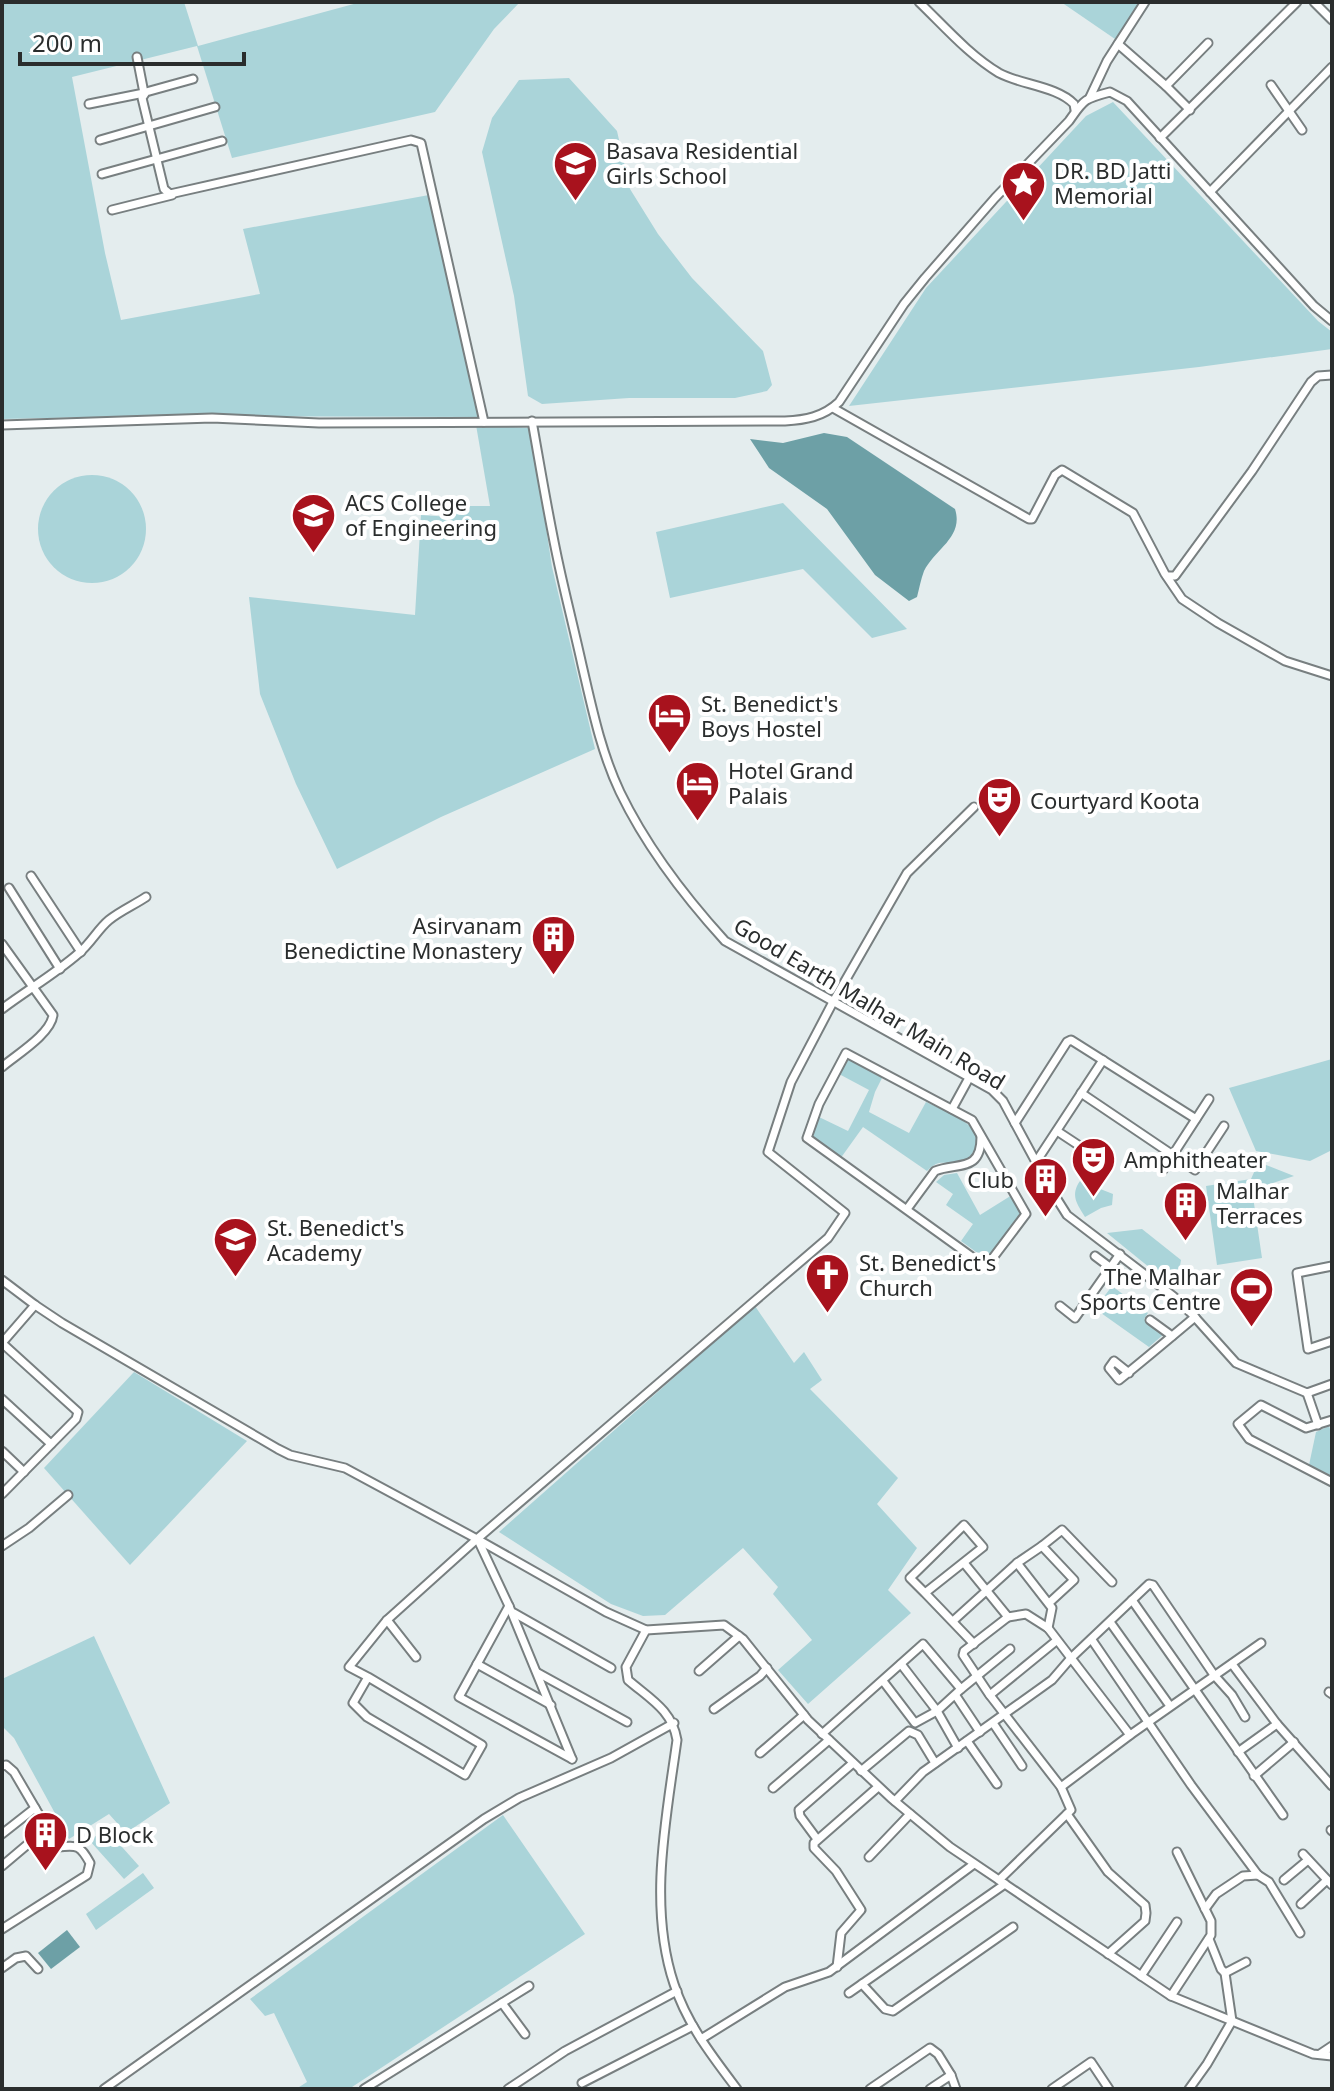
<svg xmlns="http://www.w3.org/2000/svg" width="1334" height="2091" font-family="'Noto Sans',sans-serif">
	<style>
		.green { fill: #aad4d9 }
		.water { fill: #6da0a6 }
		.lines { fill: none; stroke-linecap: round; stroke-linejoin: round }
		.minor-casing { stroke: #787f80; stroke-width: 11 }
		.minor { stroke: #fff; stroke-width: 7 }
		.labels { text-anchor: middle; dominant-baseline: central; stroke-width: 8; stroke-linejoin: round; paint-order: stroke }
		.poi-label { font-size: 22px; fill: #2a2d2d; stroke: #fff; text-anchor: start }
		.street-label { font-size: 22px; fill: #2a2d2d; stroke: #fff }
	</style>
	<rect width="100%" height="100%" fill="#e4edee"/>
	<g class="green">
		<polygon points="2,2 184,2 198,46 361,2 520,2 494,29 435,112 232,158 197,46 72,77 105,253 121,320 260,294 243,229 429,195 479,417 144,416 2,419"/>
		<polygon points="1061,2 1141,2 1115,39"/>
		<polygon points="569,78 617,131 630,189 658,234 692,278 763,351 772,385 767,391 735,398 629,398 542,404 528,396 514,296 482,152 492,118 519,80"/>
		<polygon points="1113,102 1318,321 1332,332 1332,349 1199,367 849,406 926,288 1086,116"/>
		<polygon points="476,425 531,428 552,567 595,749 441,817 337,869 296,784 260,694 249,597 415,615 421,515 451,517 450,506 490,506"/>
		<circle cx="92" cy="529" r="54"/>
		<polygon points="783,503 907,629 872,638 803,569 670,598 656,532"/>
		<path d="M 848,1056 L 884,1074 L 875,1092 L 869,1112 L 909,1133 L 926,1102 C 944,1111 985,1123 975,1149 C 972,1155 967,1160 961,1162 C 947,1167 941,1156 927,1171 L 863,1127 L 840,1159 L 810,1138 L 819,1117 L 848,1131 L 869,1090 L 839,1074 Z"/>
		<polygon points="1332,1059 1332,1150 1310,1161 1256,1151 1229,1088"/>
		<polygon points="1266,1165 1294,1176 1252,1190 1262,1258 1217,1265 1206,1186 1251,1179 1255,1170"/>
		<polygon points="957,1173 980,1215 1012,1195 1023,1213 987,1260 961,1241 973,1224 946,1205 953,1194 936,1182 944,1175"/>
		<path d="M 1080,1181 L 1113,1194 L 1112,1205 L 1101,1208 L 1085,1217 C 1077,1204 1070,1195 1080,1181 Z"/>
		<polygon points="1142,1229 1181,1260 1176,1289 1107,1233"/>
		<polygon points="1112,1286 1148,1313 1144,1319 1164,1334 1149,1347 1101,1313 1107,1302 1103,1298"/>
		<polygon points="755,1306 794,1363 804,1352 822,1380 810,1389 898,1478 877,1504 917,1548 888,1590 911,1613 808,1704 778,1670 812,1640 773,1594 778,1587 743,1548 665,1615 643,1616 611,1604 499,1532"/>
		<polygon points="134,1372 247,1441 130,1565 44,1468"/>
		<polygon points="1329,1426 1332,1435 1332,1476 1309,1465 1316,1432"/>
		<polygon points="94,1636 170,1803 126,1833 109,1814 69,1839 14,1738 2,1726 2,1679"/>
		<polygon points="503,1815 585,1934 349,2089 296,2089 307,2082 274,2013 265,2016 250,1999"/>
		<polygon points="105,1828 139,1866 124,1879 90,1841"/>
		<polygon points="143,1873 154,1888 96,1930 86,1914"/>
	</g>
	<g class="water">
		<path d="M 824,433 L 847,437 L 955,509 C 964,537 935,549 924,571 C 921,579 919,589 917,597 L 909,601 L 875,575 L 827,509 L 769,468 L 750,439 L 783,443 Z"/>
		<polygon points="67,1930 80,1947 51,1969 38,1953"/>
	</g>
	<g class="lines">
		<defs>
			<g id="minor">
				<path d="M 919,2 C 944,26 969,55 999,73 C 1021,85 1057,86 1074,104 L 1075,110"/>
				<polyline points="1314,2 1332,20"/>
				<polyline points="1118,44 1166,86 1190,110"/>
				<polyline points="193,79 146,92 142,98 164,189 170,194 411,140 421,143 484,422"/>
				<polyline points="1271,85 1302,130"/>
				<polyline points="1166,86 1208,43"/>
				<polyline points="1090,97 1107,61 1145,2"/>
				<polyline points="89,104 144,93 137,57"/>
				<polyline points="1160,138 1297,2"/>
				<polyline points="100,140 215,107"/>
				<polyline points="102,174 222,141"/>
				<polyline points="1210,192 1332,67"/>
				<polyline points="112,210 172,195"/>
				<polyline points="833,408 1029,519 1032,519 1055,475 1062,470 1133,513 1165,574 1182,599 1218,623 1285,661 1332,676"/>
				<path d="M 532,421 C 541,471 549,521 560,570 C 567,602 575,633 582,665 C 592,708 601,752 620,792 C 646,846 685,897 725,941 L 992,1090 L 1003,1101 L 1050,1188 L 1067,1215 L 1173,1296 L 1192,1314 L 1236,1363 L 1307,1393 L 1332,1384"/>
				<path d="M 2,425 L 212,418 L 319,423 L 785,421 C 805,420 823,417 839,402 L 904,304 L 925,278 L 995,198 L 1069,121 C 1084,100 1083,99 1110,92 L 1127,101 L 1314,306 L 1332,321"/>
				<polyline points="1167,576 1175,576 1252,471 1311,382 1318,376 1332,375"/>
				<polyline points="31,876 81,952"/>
				<polyline points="9,888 60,969"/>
				<path d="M 2,944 L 53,1015 C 51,1034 16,1055 2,1067"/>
				<path d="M 2,1009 C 27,990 55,974 79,953 C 91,943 98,929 109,920 C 120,911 134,905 146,897"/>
				<polygon points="846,1053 972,1120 1026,1214 986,1267 807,1138 819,1104"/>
				<polyline points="1081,1093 1195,1170 1224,1126"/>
				<polyline points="952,1109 969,1078"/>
				<polyline points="1015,1123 1067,1042 1071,1040 1196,1119"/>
				<polyline points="1057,1131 1104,1162"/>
				<polyline points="1036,1162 1103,1060"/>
				<polyline points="1163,1170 1209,1099"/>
				<path d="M 907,1209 L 935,1171 C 957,1162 981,1173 981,1137"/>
				<polyline points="1095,1256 1111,1268"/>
				<polyline points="1332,1266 1297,1273 1308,1349 1332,1341"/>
				<polyline points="2,1280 35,1305 62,1323 278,1449 290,1455 345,1468 477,1539 606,1612 646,1630 724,1625 743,1639 808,1720 891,1798 950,1847 1171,1996 1313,2054 1332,2056"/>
				<polyline points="1060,1306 1075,1318 1120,1254"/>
				<polyline points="1150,1320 1172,1336"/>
				<polyline points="2,1343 78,1412 76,1419 2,1494"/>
				<polyline points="2,1343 35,1305"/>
				<path d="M 1129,1373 L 1114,1361 L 1109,1368 L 1119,1380 C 1145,1359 1170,1338 1195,1317"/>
				<polyline points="1307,1393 1318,1425"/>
				<polyline points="2,1399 51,1444"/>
				<polyline points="1332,1420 1306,1428 1261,1405 1238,1424 1249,1439 1332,1482"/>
				<polyline points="2,1451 24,1472"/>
				<polyline points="478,1540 509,1606 572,1759"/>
				<polyline points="2,1546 29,1528 68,1495"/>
				<polyline points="1042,1546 1074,1580 1049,1603"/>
				<polyline points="964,1563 1008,1617 964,1651 963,1655 989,1694 1061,1787 1071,1810 999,1880"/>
				<polyline points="1017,1563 1052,1608 1048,1628"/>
				<polyline points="925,1593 910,1578 964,1525 983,1547 925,1593 974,1644"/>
				<polyline points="1132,1600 1283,1815"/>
				<polyline points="509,1606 459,1697 572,1759"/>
				<polyline points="514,1613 611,1668"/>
				<polyline points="1008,1617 1026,1614 1048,1628 1130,1735"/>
				<polyline points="387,1620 416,1657"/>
				<polyline points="953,1621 1017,1563 1042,1546 1062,1530 1112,1582"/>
				<polyline points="1110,1622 1170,1706"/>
				<path d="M 646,1630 L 626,1667 L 628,1680 C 650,1699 672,1710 677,1740 C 666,1819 648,1906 674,1984 C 687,2024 712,2056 737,2089"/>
				<polyline points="1092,1640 1191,1785 1258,1875 1269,1882 1300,1933"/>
				<polyline points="477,1664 551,1705"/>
				<polyline points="901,1664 937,1711 961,1689"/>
				<polyline points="1232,1664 1277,1724 1332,1786"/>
				<polyline points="699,1671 739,1636"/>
				<polyline points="538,1673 627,1722"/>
				<polyline points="368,1677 353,1703 367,1717 465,1775 482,1745 368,1677 349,1667 387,1620 477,1539 828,1238 845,1213 768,1152 791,1082 833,1002 907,873 974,807"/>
				<polyline points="883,1681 915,1723 937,1711 958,1748"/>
				<polyline points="1329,1692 1332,1694"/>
				<polyline points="990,1695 1056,1641"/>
				<polyline points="956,1696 980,1732"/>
				<polyline points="714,1709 760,1676 767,1668"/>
				<polyline points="993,1723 1022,1766"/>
				<polyline points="822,1734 923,1644 961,1689 1010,1649"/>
				<polyline points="967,1741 997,1784"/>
				<polyline points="1238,1752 1277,1724"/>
				<polyline points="760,1753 804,1715"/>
				<path d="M 2,1766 L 6,1765 L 14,1772 L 58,1847 C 78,1845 80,1845 90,1863 L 87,1875 L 2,1929"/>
				<polyline points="861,1771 909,1731 918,1735 935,1763"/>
				<polyline points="1254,1776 1294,1742"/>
				<polyline points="1061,1787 1130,1735 1261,1643"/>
				<polyline points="773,1788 829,1740"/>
				<polyline points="895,1801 923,1772 1052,1680 1071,1658 1149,1584 1153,1585 1214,1675 1232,1695 1245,1717"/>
				<polyline points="1067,1814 1108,1872 1145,1905 1146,1913 1145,1921 1108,1954"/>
				<polyline points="1331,1830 1332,1831"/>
				<polyline points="2,1834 35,1808"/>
				<polyline points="817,1839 800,1816 799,1810 853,1763"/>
				<polyline points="1303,1854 1332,1885"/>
				<polyline points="869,1857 910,1814"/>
				<polyline points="2,1866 47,1828"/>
				<polyline points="1284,1880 1308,1860"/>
				<polyline points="1301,1904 1327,1880"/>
				<polyline points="1205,1909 1216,1894 1243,1876 1258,1875"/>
				<polyline points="1209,1939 1221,1969 1225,1973 1246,1962"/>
				<polyline points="837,1967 841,1933 861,1910 836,1871 814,1848 814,1843 878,1787"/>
				<polyline points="2,1968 16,1958 26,1956 38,1969"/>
				<polyline points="1141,1976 1177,1922"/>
				<polyline points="862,1984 885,2009 893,2011 1013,1927"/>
				<polyline points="849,1993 1005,1884"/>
				<polyline points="1171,1996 1211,1935 1211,1921 1177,1852"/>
				<polyline points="502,2003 525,2034"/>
				<polyline points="701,2039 785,1987 829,1972 974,1864"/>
				<polyline points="1320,2054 1332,2046"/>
				<polyline points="582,2083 693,2026"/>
				<polyline points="104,2089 484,1819 519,1798 611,1758 674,1723"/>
				<polyline points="364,2089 529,1986"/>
				<polyline points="508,2089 565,2051 677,1991"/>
				<polyline points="870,2089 930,2048 938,2054 951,2075"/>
				<polyline points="930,2089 951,2075 956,2089"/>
				<polyline points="1052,2089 1091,2062 1109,2089"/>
				<polyline points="1189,2089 1207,2064 1232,2021 1225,1973"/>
			</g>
		</defs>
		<use href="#minor" class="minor-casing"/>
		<use href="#minor" class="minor"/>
	</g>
	<defs>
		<symbol id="school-pin" viewBox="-11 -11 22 30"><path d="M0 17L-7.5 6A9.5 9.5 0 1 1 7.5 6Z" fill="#a8121d" stroke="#fff"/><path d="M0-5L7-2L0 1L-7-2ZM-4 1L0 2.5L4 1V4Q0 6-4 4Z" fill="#fff"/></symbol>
		<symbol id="sight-pin" viewBox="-11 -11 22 30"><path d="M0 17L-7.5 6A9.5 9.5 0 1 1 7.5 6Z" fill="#a8121d" stroke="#fff"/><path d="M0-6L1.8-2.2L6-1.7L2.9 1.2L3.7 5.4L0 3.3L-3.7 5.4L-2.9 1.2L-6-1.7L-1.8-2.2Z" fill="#fff"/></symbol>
		<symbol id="university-pin" viewBox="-11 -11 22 30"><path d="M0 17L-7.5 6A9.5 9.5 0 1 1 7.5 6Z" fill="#a8121d" stroke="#fff"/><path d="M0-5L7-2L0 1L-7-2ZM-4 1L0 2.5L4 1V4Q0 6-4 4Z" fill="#fff"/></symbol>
		<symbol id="hotel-pin" viewBox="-11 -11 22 30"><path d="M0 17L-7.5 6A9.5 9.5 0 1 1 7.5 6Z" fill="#a8121d" stroke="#fff"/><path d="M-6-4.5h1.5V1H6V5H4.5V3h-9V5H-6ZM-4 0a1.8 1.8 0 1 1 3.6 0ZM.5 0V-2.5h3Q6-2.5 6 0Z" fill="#fff"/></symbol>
		<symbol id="theatre-pin" viewBox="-11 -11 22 30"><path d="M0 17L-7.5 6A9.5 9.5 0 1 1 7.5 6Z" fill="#a8121d" stroke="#fff"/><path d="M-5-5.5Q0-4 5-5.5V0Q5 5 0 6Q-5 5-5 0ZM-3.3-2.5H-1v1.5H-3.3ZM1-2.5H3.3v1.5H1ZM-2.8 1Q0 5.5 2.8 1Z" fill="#fff"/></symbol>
		<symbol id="building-pin" viewBox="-11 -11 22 30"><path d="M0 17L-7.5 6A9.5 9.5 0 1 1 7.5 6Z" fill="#a8121d" stroke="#fff"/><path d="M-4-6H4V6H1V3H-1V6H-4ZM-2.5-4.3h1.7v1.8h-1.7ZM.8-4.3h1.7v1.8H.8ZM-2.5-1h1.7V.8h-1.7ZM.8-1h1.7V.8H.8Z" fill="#fff"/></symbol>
		<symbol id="church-pin" viewBox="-11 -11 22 30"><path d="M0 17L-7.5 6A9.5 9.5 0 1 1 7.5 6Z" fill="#a8121d" stroke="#fff"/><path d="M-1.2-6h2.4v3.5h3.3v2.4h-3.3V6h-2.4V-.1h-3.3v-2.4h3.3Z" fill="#fff"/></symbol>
		<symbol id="stadium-pin" viewBox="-11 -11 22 30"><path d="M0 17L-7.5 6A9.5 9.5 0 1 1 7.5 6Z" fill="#a8121d" stroke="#fff"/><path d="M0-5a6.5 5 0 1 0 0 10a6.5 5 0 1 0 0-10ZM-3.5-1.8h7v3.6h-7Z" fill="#fff"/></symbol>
	</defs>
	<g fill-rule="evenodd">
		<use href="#school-pin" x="550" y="138" width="51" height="69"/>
		<use href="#sight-pin" x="998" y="158" width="51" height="69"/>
		<use href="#university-pin" x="288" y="490" width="51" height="69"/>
		<use href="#hotel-pin" x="644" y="690" width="51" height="69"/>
		<use href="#hotel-pin" x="672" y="758" width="51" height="69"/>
		<use href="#theatre-pin" x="974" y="774" width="51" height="69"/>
		<use href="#building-pin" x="528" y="912" width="51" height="69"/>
		<use href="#theatre-pin" x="1068" y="1134" width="51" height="69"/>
		<use href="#building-pin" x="1020" y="1154" width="51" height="69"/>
		<use href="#building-pin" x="1160" y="1178" width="51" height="69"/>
		<use href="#university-pin" x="210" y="1214" width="51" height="69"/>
		<use href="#church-pin" x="802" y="1250" width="51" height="69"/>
		<use href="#stadium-pin" x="1226" y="1264" width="51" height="69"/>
		<use href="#building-pin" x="20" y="1808" width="51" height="69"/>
	</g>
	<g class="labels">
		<g class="poi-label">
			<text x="606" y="150">Basava Residential<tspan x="606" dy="25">Girls School</tspan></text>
			<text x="1054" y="170">DR. BD Jatti<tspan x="1054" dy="25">Memorial</tspan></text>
			<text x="345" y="502">ACS College<tspan x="345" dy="25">of Engineering</tspan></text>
			<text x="701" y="703">St. Benedict's<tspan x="701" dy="25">Boys Hostel</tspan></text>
			<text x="728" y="770">Hotel Grand<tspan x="728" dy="25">Palais</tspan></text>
			<text x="1030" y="800">Courtyard Koota</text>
			<text x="522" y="925" text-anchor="end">Asirvanam<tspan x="522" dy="25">Benedictine Monastery</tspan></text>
			<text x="1124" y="1159">Amphitheater</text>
			<text x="1014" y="1179" text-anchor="end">Club</text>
			<text x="1216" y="1190">Malhar<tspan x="1216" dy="25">Terraces</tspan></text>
			<text x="267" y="1227">St. Benedict's<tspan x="267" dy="25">Academy</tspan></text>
			<text x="859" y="1262">St. Benedict's<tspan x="859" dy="25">Church</tspan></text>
			<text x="1221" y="1276" text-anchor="end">The Malhar<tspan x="1221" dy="25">Sports Centre</tspan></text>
			<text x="76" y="1834">D Block</text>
		</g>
		<g class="street-label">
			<text transform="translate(870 1003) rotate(31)">Good Earth Malhar Main Road</text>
		</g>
	</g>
	<rect width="1334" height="2091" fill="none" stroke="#2a2d2d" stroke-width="8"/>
	<path d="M20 52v12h224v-12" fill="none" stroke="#2a2d2d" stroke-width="4"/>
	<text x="32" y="52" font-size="24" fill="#2a2d2d" stroke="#ffffff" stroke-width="6" paint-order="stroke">200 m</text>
</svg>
